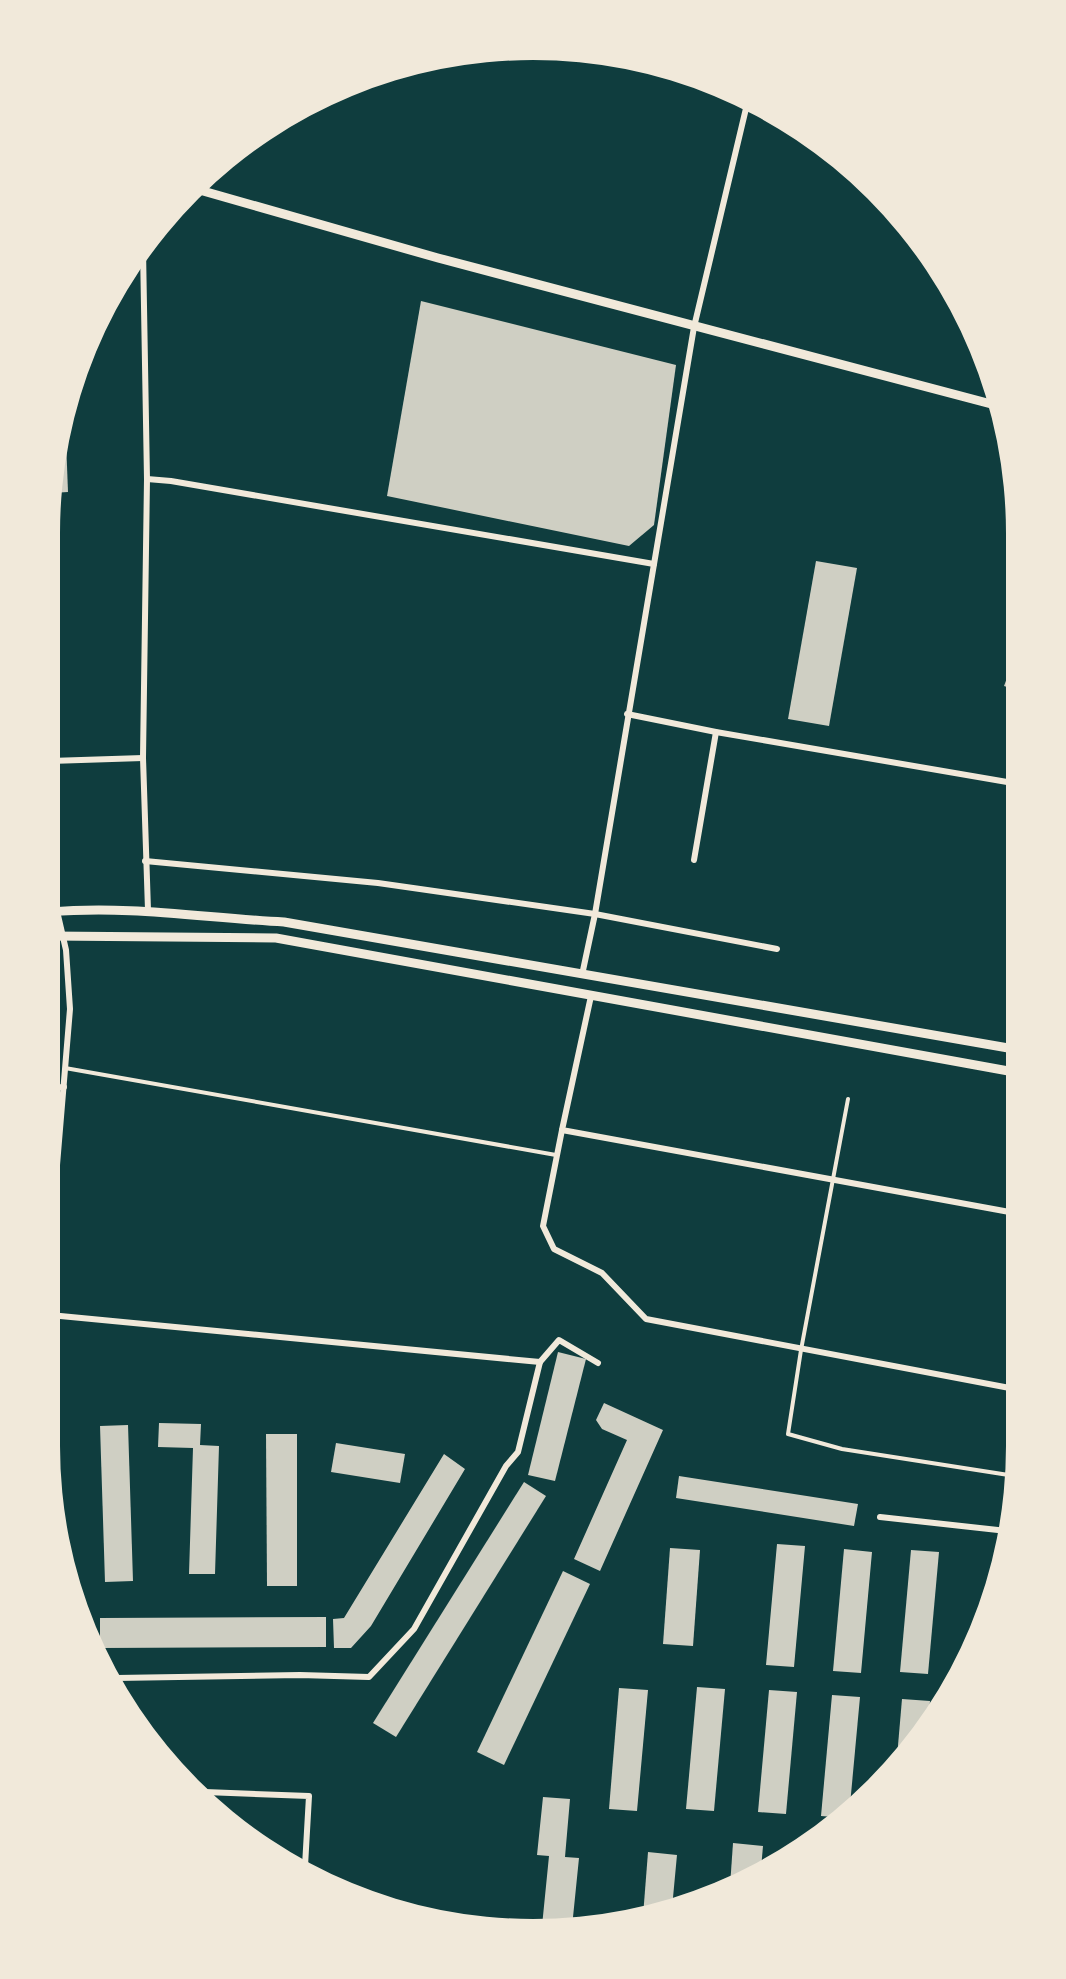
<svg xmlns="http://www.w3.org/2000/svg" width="1066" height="1979" font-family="Quicksand,sans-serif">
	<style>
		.building { fill: #cfcfc3 }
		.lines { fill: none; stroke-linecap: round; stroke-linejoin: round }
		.service { stroke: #f1e9da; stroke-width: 4 }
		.minor { stroke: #f1e9da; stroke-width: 6 }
		.tertiary { stroke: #f1e9da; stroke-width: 9 }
	</style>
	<rect width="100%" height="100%" fill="#0f3d3e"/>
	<g class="building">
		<polygon points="421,301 676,365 654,525 629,546 387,496"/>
		<polygon points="65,414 68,492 52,493"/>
		<polygon points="816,561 857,568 829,726 788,719"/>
		<polygon points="1013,662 1013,689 1004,686"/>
		<polygon points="558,1352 586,1359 555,1481 528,1475"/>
		<polygon points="604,1403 663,1430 600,1571 574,1559 627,1440 602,1429 596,1420"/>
		<polygon points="159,1423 201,1424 200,1445 219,1446 215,1574 189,1574 193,1448 158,1447"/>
		<polygon points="128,1425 133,1581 105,1582 100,1426"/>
		<polygon points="266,1434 297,1434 297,1586 267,1586"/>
		<polygon points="50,1442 56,1442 56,1478 55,1478"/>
		<polygon points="336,1443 405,1454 400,1483 331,1472"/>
		<polygon points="444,1454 465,1469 371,1626 351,1648 334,1648 333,1619 344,1618"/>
		<polygon points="679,1476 858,1504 854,1526 676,1498"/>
		<polygon points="524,1482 546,1496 396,1737 373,1723"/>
		<polygon points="777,1544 805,1546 794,1667 766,1665"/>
		<polygon points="670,1548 700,1550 693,1646 663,1644"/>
		<polygon points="844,1549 872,1552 861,1673 833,1671"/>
		<polygon points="911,1550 939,1552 928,1674 900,1672"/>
		<polygon points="995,1559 1002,1559 993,1589"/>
		<polygon points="563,1571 590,1584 504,1765 477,1752"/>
		<polygon points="326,1617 326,1647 100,1648 100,1618"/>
		<polygon points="697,1687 725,1689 714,1811 686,1809"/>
		<polygon points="619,1688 648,1690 637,1811 609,1809"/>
		<polygon points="769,1690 797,1692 786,1814 758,1812"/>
		<polygon points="832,1695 860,1697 850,1805 834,1817 821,1816"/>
		<polygon points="902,1699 930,1701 929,1712 897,1757"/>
		<polygon points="543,1797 570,1799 565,1857 579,1858 572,1927 542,1926 549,1856 537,1855"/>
		<polygon points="733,1843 763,1846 761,1869 747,1880 730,1886"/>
		<polygon points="648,1852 677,1855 672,1908 643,1916"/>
	</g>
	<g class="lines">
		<g class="service">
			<polyline points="65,1068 556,1155"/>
			<polyline points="848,1099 801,1350 788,1434 842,1449 1015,1476"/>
		</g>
		<g class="minor">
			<polyline points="143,249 147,479 143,758 148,910"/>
			<polyline points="147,479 171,481 654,564"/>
			<polyline points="627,714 716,732 1013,783"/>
			<polyline points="50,761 143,758"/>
			<polyline points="694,860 716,732"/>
			<polyline points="145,861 378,883 595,914 777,949"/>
			<polyline points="582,975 595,914 694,327 748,100"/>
			<polyline points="591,996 562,1130 1015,1213"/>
			<polyline points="50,1088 64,1087"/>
			<polyline points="562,1130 543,1226 554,1249 602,1273 646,1319 1015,1389"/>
			<polyline points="50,1249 70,1009 66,950 57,911"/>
			<polyline points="50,1315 540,1362"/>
			<polyline points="880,1517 1007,1531"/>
			<polyline points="116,1678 300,1675 369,1677 414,1629 506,1466 518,1452 540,1362 559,1340 598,1363"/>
			<polyline points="205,1792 309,1796 305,1866"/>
		</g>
		<g class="tertiary">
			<polyline points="196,189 438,258 995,405"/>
			<path d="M 50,912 C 129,905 205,918 284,922 L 1014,1049"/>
			<polyline points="50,936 276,938 1014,1072"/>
		</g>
	</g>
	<path d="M0 0H1066V1979H0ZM533 60H533A473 473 0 0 1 1006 533V1446A473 473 0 0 1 533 1919H533A473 473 0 0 1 60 1446V533A473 473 0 0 1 533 60Z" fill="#f1e9da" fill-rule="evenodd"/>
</svg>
